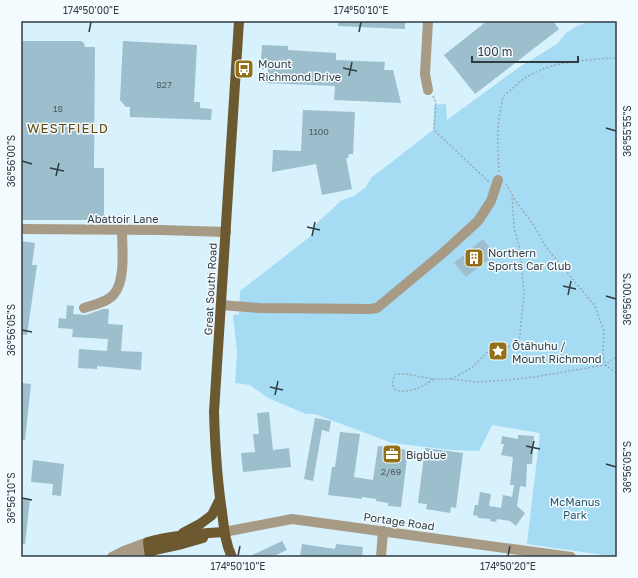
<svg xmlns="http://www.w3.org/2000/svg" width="638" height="578" font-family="'Golos Text',sans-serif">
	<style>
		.green { fill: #a5dcf4 }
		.building { fill: #9dbecc }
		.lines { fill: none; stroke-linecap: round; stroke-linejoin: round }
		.path { stroke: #97acb6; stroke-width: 1.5; stroke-dasharray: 2 2; stroke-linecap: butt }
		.minor { stroke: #a79b85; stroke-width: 10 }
		.major { stroke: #6c592f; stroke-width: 10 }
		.ticks { fill: none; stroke: #303d43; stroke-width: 1.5 }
		.labels { text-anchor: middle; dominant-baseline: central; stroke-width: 3; stroke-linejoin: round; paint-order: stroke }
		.number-label { font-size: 9px; fill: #4b5d65 }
		.poi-label { font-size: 11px; fill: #303d43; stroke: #f4fbfe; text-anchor: start }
		.street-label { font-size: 11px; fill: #303d43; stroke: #f4fbfe }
		.park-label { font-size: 11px; fill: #22566a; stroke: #f4fbfe }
		.quarter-label { font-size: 13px; letter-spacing: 1px; fill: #634a0e; stroke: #f4fbfe }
		.neatline { fill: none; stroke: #303d43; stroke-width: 1.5 }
		.ticks-label { font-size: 10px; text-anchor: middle; fill: #303d43 }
	</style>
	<rect width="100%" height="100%" fill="#d7f1fd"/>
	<polygon class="green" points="590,21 617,21 617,557 527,544 540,433 492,425 479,451 451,450 392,443 315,414 306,414 268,398 250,385 235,383 237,352 233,315 239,314 240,291 311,236 316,224 342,200 354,196 366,187 371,178 433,130 434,105 446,104 447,120 518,68 557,44 566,33 577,26"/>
	<g class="building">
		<polygon points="338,21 405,21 405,29 338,26"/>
		<polygon points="487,21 553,21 559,29 475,94 444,55"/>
		<polygon points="21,41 81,41 84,43 85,47 95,47 94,168 104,168 104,220 21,220"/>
		<polygon points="123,41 197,45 194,102 200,102 200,108 212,109 211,120 130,117 130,107 126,107 120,100"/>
		<polygon points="262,45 288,46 288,50 336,53 336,60 385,62 384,70 393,70 401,103 334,100 335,86 265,83 268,69 262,69 263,59 261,59"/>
		<polygon points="303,110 355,112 353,154 349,154 348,158 346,158 352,189 322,195 316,164 272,172 273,150 301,151"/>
		<polygon points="483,239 495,254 466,277 454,263"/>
		<polygon points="21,241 35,243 32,265 37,265 27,335 21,334"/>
		<polygon points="67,305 74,306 73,314 86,315 103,309 109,309 108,324 123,325 121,351 142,352 141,370 97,366 97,369 78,368 79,349 107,351 108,339 72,337 73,329 58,328 59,318 66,319"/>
		<polygon points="21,383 31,384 25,440 21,440"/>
		<polygon points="269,412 273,450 289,448 291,467 243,472 241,453 255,452 253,434 259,434 257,413"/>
		<polygon points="315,418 331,421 329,432 322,430 313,481 304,479"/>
		<polygon points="340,432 360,434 354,477 373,480 378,446 408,450 401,507 388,506 388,503 376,501 376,499 362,497 362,499 328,495 332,467 335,467"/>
		<polygon points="518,435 534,436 532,464 527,464 526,487 520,486 517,506 525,513 516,526 510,521 497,519 496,522 490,521 490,519 478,518 478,516 473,515 475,505 478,505 480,492 491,494 489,506 501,508 503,495 512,497 514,485 510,485 513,457 501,455 504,444 501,444 502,436 518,439"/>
		<polygon points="425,448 463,453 456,508 451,507 450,513 426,509 427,504 418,503"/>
		<polygon points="33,460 64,464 61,496 52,495 53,484 31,482"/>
		<polygon points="21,498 30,499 25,544 21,544"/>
		<polygon points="282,541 287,550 274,556 273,555 268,557 248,557"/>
		<polygon points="302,544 335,549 336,544 363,547 362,557 300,557"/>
	</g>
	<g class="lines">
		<g class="path">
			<polyline points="433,96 436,103 434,130 489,182"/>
			<path d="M 499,172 C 498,150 496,129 501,108 C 502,104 502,99 504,96 C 507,93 510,90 513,88 C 540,61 581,60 617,58"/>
			<polyline points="506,184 515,200 535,227 546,247 595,306 604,331 603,354 605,365 617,373"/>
			<path d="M 433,379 C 423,389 383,403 395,374 L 406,374 L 433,379 L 451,379 L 475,382 L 497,381 L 534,377 L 605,365 L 613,359 L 617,357"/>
			<polyline points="451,379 473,367 491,348 507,347 519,343 524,294 520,250 514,227 512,196"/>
		</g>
		<g class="minor">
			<polyline points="428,21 425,74 428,90"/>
			<polyline points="21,229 160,230 226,232"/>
			<polyline points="221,305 259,308 370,309 377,308 443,253 478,221 491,201 498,180"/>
			<path d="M 84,308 C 93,305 108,302 114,294 C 126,280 122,247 122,230"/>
			<polyline points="224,532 292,519 571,557"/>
			<polyline points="112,557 124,551 148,542"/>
			<polyline points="125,557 150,551"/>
			<polyline points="381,557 383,531"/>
		</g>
		<g class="major">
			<polyline points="183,533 200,524 212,515 220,499"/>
			<polyline points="150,551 182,544 203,538"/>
			<path d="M 150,557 L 148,542 C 173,535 199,534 224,532"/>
			<path d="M 232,557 C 225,543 224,527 222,512 C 217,479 215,446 214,412 L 239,21"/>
		</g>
	</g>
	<path class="ticks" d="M 89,32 L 91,22M 359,32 L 361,22M 343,68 L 357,71M 349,76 L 352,62M 606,128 L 616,131M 22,161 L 32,164M 50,168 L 64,171M 56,176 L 59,163M 307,227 L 320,230M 312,236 L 315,222M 563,286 L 576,289M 568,295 L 571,281M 606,296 L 616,299M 22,330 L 32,332M 270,387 L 283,390M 275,395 L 278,381M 526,446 L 540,449M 531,454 L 534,441M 606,464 L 616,467M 22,498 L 32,500M 238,556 L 240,546M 508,556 L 510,546"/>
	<defs>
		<symbol id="bus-square" viewBox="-11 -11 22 22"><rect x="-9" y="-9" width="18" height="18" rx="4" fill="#936f17" stroke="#f4fbfe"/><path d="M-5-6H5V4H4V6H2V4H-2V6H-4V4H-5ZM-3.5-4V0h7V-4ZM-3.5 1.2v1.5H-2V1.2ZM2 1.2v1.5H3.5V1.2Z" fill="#fff"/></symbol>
		<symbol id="building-square" viewBox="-11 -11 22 22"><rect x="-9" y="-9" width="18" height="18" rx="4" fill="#936f17" stroke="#f4fbfe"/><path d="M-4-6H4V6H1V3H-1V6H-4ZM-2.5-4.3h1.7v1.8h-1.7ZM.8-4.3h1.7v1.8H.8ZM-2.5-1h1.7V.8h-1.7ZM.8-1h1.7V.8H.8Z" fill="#fff"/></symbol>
		<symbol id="sight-square" viewBox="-11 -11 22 22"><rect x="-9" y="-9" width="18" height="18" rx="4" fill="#936f17" stroke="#f4fbfe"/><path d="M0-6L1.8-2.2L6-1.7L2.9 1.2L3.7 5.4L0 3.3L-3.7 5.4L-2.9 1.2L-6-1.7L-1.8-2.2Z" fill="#fff"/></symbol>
		<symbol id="office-square" viewBox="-11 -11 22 22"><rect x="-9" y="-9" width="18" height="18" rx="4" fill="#936f17" stroke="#f4fbfe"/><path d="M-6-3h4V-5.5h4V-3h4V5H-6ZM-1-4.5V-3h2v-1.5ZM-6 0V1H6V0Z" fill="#fff"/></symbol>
	</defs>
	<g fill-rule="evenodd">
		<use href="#bus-square" x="233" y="58" width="22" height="22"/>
		<use href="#building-square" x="463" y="247" width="22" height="22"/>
		<use href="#sight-square" x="487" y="340" width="22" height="22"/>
		<use href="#office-square" x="381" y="443" width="22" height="22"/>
	</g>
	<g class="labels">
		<g class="number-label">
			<text x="164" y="84">827</text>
			<text x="58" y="108">18</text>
			<text x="319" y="131">1100</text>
			<text x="391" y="471">2/69</text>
		</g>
		<g class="poi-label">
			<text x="258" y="63">Mount<tspan x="258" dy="13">Richmond Drive</tspan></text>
			<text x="488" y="252">Northern<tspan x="488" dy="13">Sports Car Club</tspan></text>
			<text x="512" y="345">Ōtāhuhu /<tspan x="512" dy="13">Mount Richmond</tspan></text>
			<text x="406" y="454">Bigblue</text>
		</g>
		<g class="street-label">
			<text x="123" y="218">Abattoir Lane</text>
			<text transform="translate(210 289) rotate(-87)">Great South Road</text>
			<text transform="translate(399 521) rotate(8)">Portage Road</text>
		</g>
		<g class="park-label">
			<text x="575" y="501">McManus<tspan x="575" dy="13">Park</tspan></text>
		</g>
		<g class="quarter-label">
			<text x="68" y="128">WESTFIELD</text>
		</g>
	</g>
	<rect width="638" height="578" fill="none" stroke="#f4fbfe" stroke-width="44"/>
	<path d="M472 56v6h106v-6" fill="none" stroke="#303d43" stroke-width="2"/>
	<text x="478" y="56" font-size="12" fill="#303d43" stroke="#f4fbfe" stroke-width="3" paint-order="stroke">100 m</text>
	<rect x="22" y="22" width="594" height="534" class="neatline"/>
	<g class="ticks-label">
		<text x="91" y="14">174°50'00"E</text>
		<text x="361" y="14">174°50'10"E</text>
		<text transform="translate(627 131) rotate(-90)" y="4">36°55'55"S</text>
		<text transform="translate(11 161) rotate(-90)" y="4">36°56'00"S</text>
		<text transform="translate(627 299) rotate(-90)" y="4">36°56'00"S</text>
		<text transform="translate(11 330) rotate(-90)" y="4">36°56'05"S</text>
		<text transform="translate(627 467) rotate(-90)" y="4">36°56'05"S</text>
		<text transform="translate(11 498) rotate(-90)" y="4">36°56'10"S</text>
		<text x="238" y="570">174°50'10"E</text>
		<text x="508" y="570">174°50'20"E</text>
	</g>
</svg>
